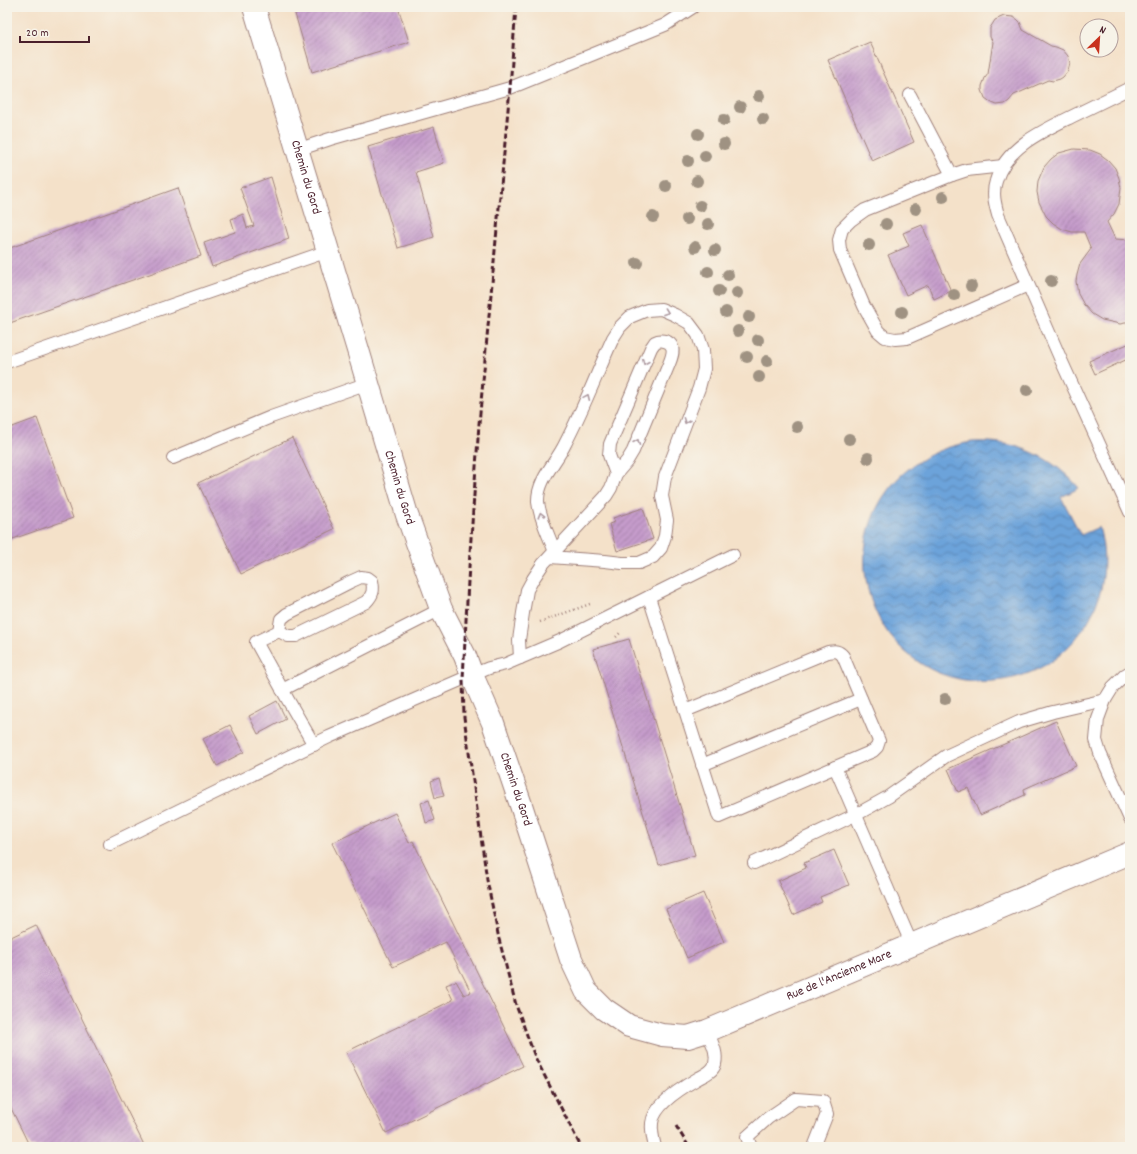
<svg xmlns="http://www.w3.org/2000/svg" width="1137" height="1154" font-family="Dekko,sans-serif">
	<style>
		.water { fill: url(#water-waves); stroke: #5b6182 }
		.building { fill: url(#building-hatch) }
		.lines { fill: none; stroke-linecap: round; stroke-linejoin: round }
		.service-casing { stroke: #9f807a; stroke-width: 14 }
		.minor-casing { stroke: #9f807a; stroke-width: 24 }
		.path { stroke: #9f807a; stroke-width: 2.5; stroke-dasharray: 1 3; stroke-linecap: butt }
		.service { stroke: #fff; stroke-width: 12 }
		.minor { stroke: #fff; stroke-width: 22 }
		.rail { stroke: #4a1f2b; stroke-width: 3; stroke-dasharray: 6 3; stroke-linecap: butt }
		.tree { fill: #9f9282 }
		.oneway { stroke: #ae9aa0 }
		.labels { text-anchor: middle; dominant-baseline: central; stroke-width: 3; stroke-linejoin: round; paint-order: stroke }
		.street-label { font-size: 13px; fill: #4a1f2b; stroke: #f7f3e8 }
	</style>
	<defs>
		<pattern id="water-waves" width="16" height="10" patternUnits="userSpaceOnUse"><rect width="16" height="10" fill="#6ca3da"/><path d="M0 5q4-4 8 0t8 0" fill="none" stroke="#5b84b1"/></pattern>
		<pattern id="building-hatch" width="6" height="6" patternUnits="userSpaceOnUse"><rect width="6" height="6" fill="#c59bcb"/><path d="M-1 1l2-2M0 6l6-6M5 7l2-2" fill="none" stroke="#a27ea5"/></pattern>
	</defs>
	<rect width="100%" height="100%" fill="#f7f3e8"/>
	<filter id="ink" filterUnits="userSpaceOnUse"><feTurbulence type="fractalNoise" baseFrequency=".025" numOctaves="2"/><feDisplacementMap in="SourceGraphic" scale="8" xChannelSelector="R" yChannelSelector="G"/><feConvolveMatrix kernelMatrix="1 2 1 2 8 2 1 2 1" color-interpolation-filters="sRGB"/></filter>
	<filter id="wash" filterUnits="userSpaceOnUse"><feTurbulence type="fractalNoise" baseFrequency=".012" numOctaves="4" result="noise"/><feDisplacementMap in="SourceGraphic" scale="16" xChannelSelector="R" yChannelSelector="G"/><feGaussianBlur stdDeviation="0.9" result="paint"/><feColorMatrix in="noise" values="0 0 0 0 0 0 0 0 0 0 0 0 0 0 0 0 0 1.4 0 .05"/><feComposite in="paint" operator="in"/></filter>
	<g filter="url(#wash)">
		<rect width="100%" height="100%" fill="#f4e1c9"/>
		<path class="water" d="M 972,442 C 1014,439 1052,456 1079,488 L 1061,497 L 1081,535 L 1099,527 C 1111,570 1101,613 1070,645 C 1050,667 1022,679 993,681 C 967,683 941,677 920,663 C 848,616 845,510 918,462 C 934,451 952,445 972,442 Z"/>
		<g id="blocks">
			<g class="building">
				<polygon points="293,7 398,7 409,42 312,72"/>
				<polygon points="1004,16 1013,17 1017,19 1020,22 1023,30 1051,46 1056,47 1063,50 1068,56 1070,63 1068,71 1063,77 1060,79 1053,81 1048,80 1014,95 1009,101 1005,104 997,105 992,103 985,98 982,90 982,86 985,78 988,74 993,42 990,37 990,28 995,20"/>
				<polygon points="870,42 914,142 872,161 828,60"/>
				<polygon points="434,127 444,163 416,172 434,237 398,248 368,147"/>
				<polygon points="1074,149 1090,150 1100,154 1108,160 1115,168 1119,178 1121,188 1119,204 1114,214 1107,222 1115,239 1130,240 1130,322 1120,324 1102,320 1092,314 1084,305 1078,294 1076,281 1077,275 1080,264 1091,249 1084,232 1072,232 1062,229 1053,223 1046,216 1039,202 1037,192 1038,181 1044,167 1051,159 1059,153"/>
				<polygon points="271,177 289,239 212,267 204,243 235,232 231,219 243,214 247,228 254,226 240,188"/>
				<polygon points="178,188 201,256 7,324 7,249"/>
				<polygon points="922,225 951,291 934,299 928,285 906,295 888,255 909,246 903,233"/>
				<polygon points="1130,343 1130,358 1095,374 1089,361"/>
				<polygon points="37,418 73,518 7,541 7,429"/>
				<polygon points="292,438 334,529 241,574 198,483"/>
				<polygon points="643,508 653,539 617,551 609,524 615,522 613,518"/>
				<polygon points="629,639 695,855 659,865 593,649"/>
				<polygon points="277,701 286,719 258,734 249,716"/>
				<polygon points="1056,721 1076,766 1024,789 1025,795 980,815 968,788 958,792 948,769"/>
				<polygon points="230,725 244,752 217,766 203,739"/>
				<polygon points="439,778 444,796 435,798 431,781"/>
				<polygon points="429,800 435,820 426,823 421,803"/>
				<polygon points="395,813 409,843 413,841 523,1066 386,1133 346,1052 453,1000 446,985 456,981 464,995 471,992 446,942 393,967 332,843"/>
				<polygon points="834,850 849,885 820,897 822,902 793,915 778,881 806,868 804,863"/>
				<polygon points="703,893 724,942 687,958 666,909"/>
				<polygon points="36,925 145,1147 30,1147 7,1100 7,939"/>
			</g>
		</g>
	</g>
	<g filter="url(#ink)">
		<use href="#blocks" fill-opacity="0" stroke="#9f807a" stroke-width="1"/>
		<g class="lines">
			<defs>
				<g id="service">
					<path d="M 1130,88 C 1112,97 1093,106 1075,115 C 1045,130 1006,146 996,181 C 992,193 995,204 998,215 L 1061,360 L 1130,512"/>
					<polyline points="910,95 952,175"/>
					<polyline points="297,150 330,139 510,88 665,25 693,7"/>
					<polyline points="1003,166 967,170 952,175 865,210 851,220 842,229 839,240 840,250 864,306 878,331 885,337 895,339 907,338 1028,285"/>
					<polyline points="7,362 328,251"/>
					<polyline points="173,458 271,417 368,383"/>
					<path d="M 550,557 L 605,561 L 622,563 L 639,563 L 653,557 L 661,548 L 665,536 L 667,520 L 662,496 L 665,477 L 699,388 L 704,369 L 703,350 L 698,335 L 689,323 L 675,315 L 661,309 L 647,310 L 630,317 L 620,327 L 613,338 C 597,373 583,410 565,444 C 556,463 537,480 538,502 C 540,519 549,536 555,552"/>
					<path d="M 361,577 L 368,578 L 372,581 C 374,590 373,595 366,602 L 296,636 L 288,636 L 279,631 L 281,619 L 287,614 L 350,582 Z"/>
					<path d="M 649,597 L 719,817 L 873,751 L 877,747 L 879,741 L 843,656 C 838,650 835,651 828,652 L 685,711"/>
					<polyline points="279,631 256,642 288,700 314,745"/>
					<path d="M 520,658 L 519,640 L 523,613 L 527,590 L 533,579 L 543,564 L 606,496 L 611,488 L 616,474 L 627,461 L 633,451 L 669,364 C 671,359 674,352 672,347 C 670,341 661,339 655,342 C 654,344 652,346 651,348 L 610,444 L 609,455 L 616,474"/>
					<polyline points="1130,672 1125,675 1113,687 1105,700 1098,719 1096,740 1100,753 1130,819"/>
					<polyline points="282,690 441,609"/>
					<polyline points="702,765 861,699"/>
					<polyline points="835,767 912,945"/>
					<polyline points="110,844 329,737 472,675 489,668 506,664 560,641 733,555"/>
					<polyline points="754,863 861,812 888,797 946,756 1019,722 1053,712 1105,700"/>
					<path d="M 655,1147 C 653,1139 651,1131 652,1123 C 654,1105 683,1087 697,1079 C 704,1075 713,1072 715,1064 C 718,1052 711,1041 707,1031"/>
					<polyline points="751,1147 747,1137 768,1118 796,1099 823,1101 827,1114 814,1147"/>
				</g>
				<g id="minor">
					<path id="s1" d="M 254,7 L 358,350 L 407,515 L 441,609 L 465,656 L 472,675 L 493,723 L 521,805 L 571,959 L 586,991 L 604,1009 L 629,1026 L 662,1035 L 688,1037 L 707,1031 L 1130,853"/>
				</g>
			</defs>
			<use href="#service" class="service-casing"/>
			<use href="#minor" class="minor-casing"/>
			<g class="path">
				<polyline points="540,622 590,604"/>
				<polyline points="616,637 620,633"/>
			</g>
			<use href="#service" class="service"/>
			<use href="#minor" class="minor"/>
			<g class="rail">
				<polyline points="516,7 510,88 479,424 468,581 463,679 464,717 487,880 499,939 516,1005 535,1057 581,1147"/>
				<polyline points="676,1126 689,1147"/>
			</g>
		</g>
		<g class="tree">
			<circle cx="759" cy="96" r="6"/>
			<circle cx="740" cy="107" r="6"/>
			<circle cx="763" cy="119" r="6"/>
			<circle cx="724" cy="120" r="6"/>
			<circle cx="698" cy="134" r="6"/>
			<circle cx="724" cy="144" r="6"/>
			<circle cx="705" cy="156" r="6"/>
			<circle cx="688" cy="161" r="6"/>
			<circle cx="697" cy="181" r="6"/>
			<circle cx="666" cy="186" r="6"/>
			<circle cx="943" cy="197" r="6"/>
			<circle cx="700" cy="206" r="6"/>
			<circle cx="916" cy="209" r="6"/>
			<circle cx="653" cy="217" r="6"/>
			<circle cx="687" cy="219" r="6"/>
			<circle cx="708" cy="224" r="6"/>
			<circle cx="886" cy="224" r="6"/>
			<circle cx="869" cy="245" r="6"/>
			<circle cx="695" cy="247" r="6"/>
			<circle cx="715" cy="250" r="6"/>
			<circle cx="637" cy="263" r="6"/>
			<circle cx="708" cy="272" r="6"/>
			<circle cx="728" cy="275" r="6"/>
			<circle cx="1051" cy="281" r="6"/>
			<circle cx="971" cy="286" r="6"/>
			<circle cx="719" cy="291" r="6"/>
			<circle cx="737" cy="293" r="6"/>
			<circle cx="954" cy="295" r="6"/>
			<circle cx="726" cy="312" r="6"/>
			<circle cx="902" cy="312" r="6"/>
			<circle cx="749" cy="317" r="6"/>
			<circle cx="738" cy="331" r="6"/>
			<circle cx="758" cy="340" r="6"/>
			<circle cx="747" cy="357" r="6"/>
			<circle cx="767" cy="361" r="6"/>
			<circle cx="759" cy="377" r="6"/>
			<circle cx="1027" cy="390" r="6"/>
			<circle cx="797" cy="427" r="6"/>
			<circle cx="849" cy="439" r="6"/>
			<circle cx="868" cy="458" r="6"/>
			<circle cx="945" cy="699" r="6"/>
		</g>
		<defs><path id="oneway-chevron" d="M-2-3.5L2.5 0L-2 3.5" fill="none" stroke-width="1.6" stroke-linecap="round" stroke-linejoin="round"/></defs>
		<g class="oneway">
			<use href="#oneway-chevron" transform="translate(666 312) rotate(20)"/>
			<use href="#oneway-chevron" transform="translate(645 362) rotate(113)"/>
			<use href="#oneway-chevron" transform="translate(587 397) rotate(-66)"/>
			<use href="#oneway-chevron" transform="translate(686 421) rotate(111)"/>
			<use href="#oneway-chevron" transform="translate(637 442) rotate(-67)"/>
			<use href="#oneway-chevron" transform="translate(541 515) rotate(-105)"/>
		</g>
	</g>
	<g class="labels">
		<g class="street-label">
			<text stroke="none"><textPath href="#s1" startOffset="178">Chemin du Gord</textPath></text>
			<text stroke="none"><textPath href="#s1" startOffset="502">Chemin du Gord</textPath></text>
			<text stroke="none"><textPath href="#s1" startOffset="826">Chemin du Gord</textPath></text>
			<text stroke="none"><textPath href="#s1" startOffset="1319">Rue de l'Ancienne Mare</textPath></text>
		</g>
	</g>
	<rect width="1137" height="1154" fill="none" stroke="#f7f3e8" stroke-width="24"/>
	<g transform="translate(1099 38) rotate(25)"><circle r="19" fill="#f7f3e8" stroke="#b29e9c"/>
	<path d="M0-3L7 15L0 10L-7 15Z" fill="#c8321e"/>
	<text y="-6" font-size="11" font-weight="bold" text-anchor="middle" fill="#4a1f2b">N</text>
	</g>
	<path d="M20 36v6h69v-6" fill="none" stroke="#4a1f2b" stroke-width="2"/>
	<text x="26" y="36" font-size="12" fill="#4a1f2b" stroke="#f7f3e8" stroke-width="3" paint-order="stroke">20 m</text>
</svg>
